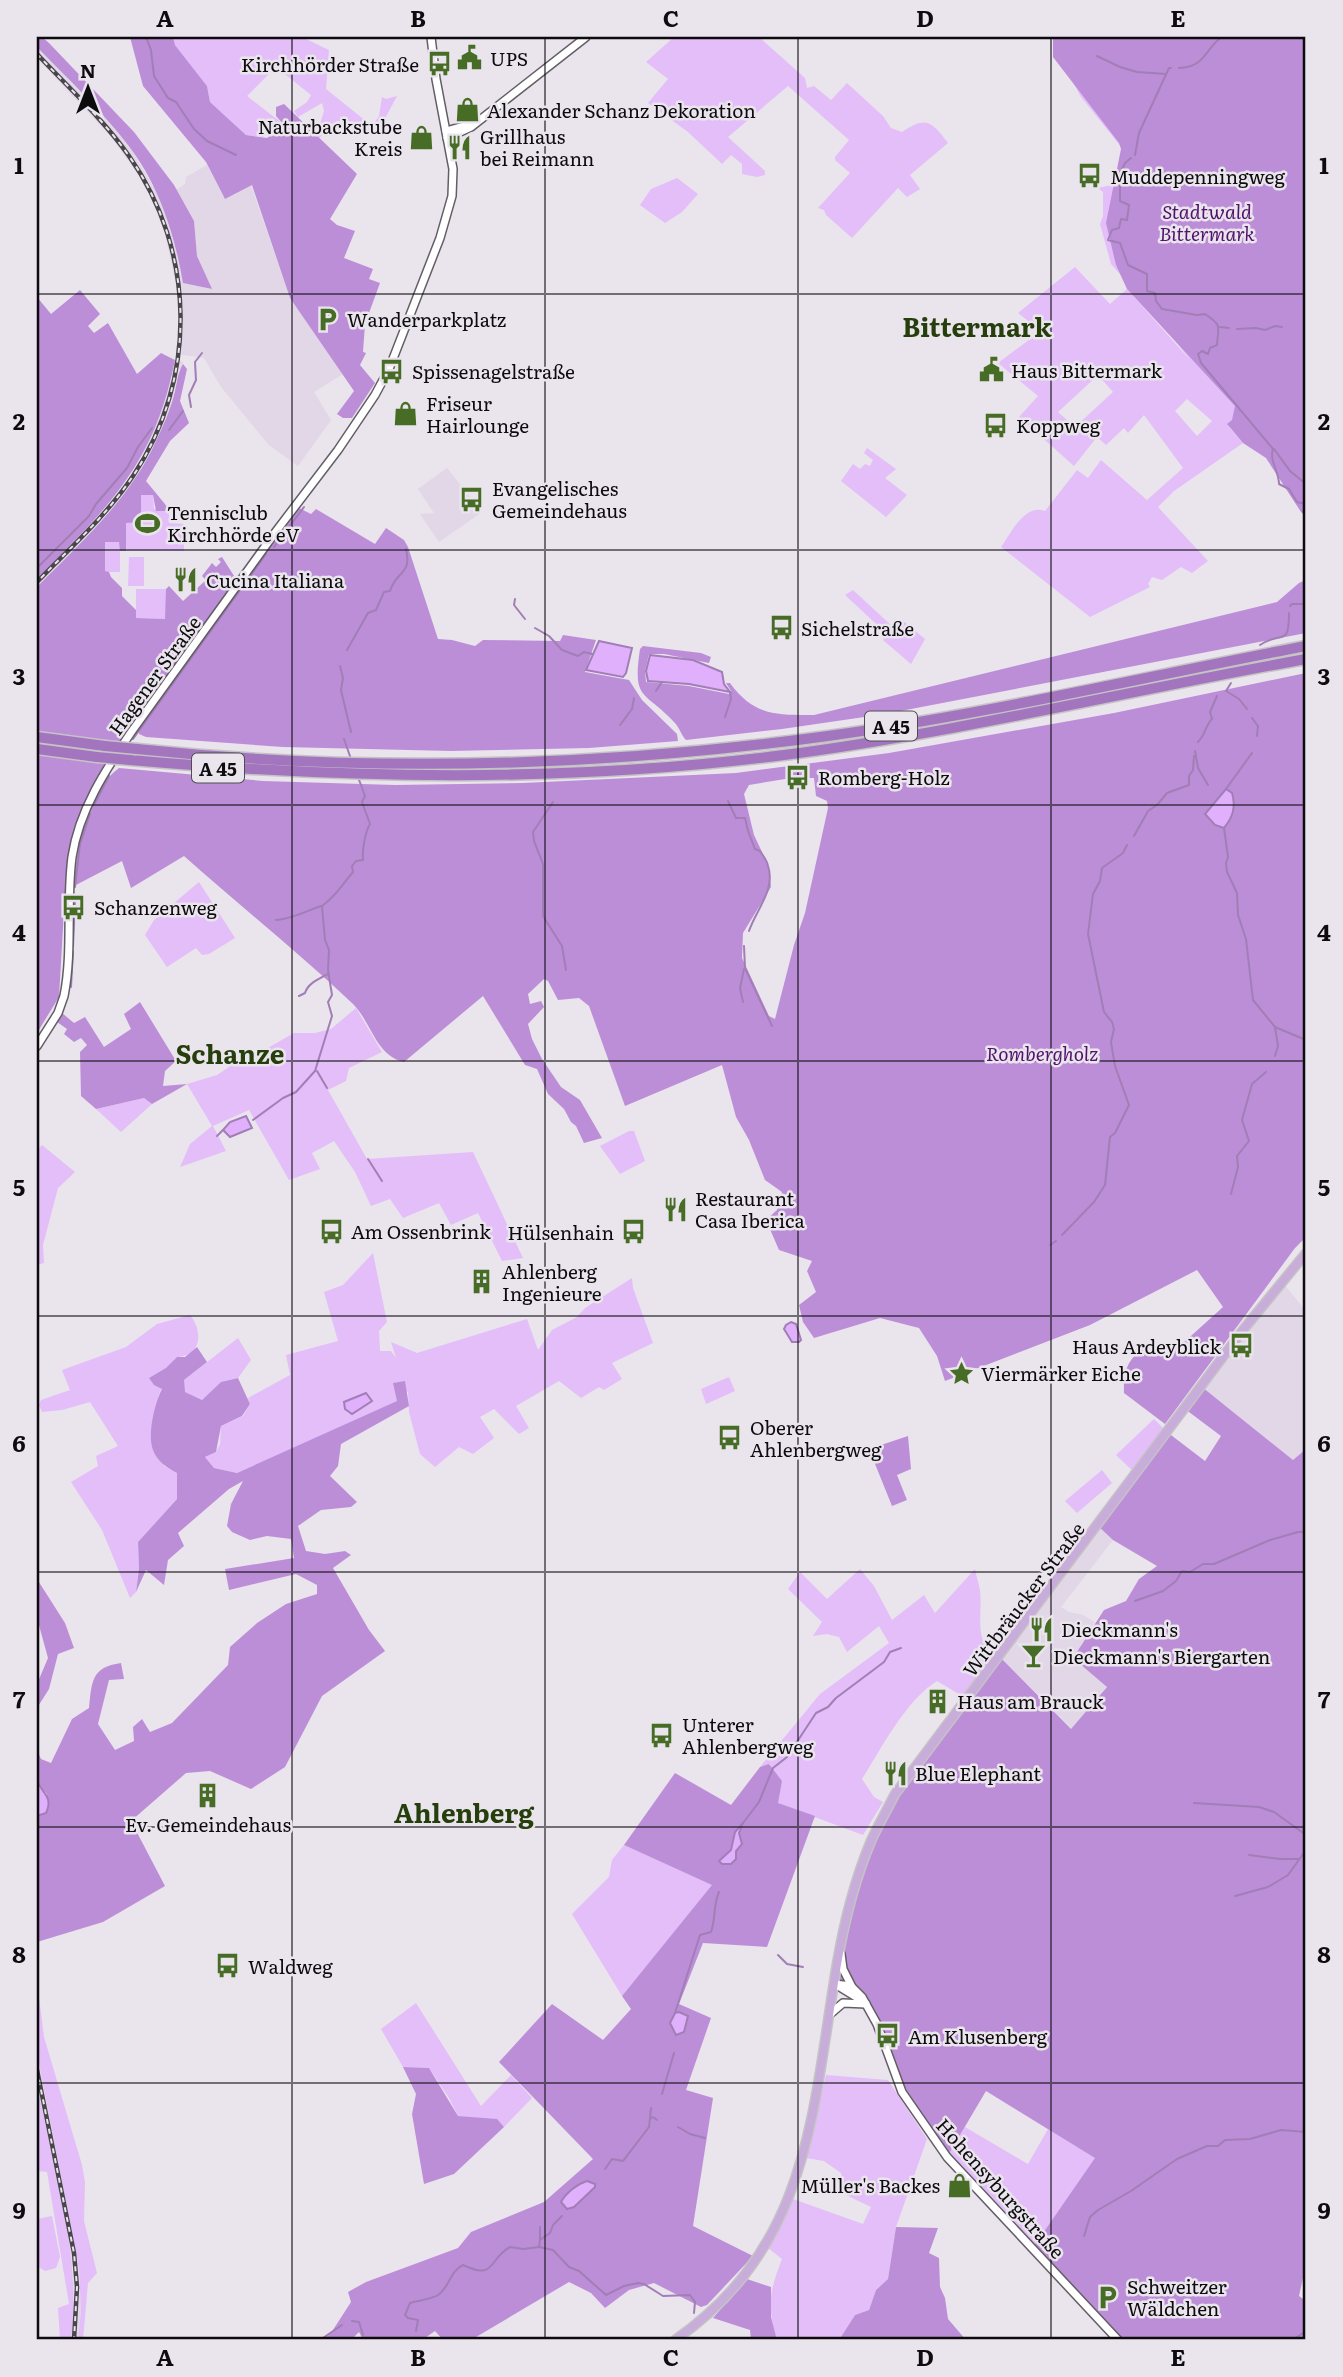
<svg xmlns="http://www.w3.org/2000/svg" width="1343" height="2377" font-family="Literata,serif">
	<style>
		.built { fill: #e1d7e7 }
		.green { fill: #e3bef9; fill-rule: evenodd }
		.forest { fill: #bd8ed8; fill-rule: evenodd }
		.water { fill: #e1b0fd; stroke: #a17eb5; stroke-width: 2 }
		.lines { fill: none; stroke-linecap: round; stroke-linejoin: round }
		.stream { stroke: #a17eb5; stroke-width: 2 }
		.secondary-casing { stroke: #635e66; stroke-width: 10 }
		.primary-casing { stroke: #c5c4c5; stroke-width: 11 }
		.motorway-casing { stroke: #c5c4c5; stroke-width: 13 }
		.secondary { stroke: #fff; stroke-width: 7 }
		.primary { stroke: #c8acd9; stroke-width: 8 }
		.motorway { stroke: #a475bf; stroke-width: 10 }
		.rail-casing { stroke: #49464b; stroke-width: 4.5 }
		.rail { stroke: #eae4ed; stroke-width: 2; stroke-dasharray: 5; stroke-linecap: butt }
		.motorway-bridge-casing { stroke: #c5c4c5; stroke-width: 13; stroke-linecap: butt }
		.motorway-bridge { stroke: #a475bf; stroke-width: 10 }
		.grid { fill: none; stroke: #0d0b0e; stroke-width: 2; stroke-opacity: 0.55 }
		.labels { text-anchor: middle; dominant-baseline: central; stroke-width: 5; stroke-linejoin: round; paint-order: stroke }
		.shield { fill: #eae4ed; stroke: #4f4c51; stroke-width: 2 }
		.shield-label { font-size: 18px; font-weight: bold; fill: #0d0b0e }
		.poi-label { font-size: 19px; fill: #0d0b0e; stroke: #eae4ed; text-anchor: start }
		.park-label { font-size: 19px; font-style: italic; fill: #50126b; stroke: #eae4ed }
		.street-label { font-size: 19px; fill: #0d0b0e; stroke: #eae4ed }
		.district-label { font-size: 26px; font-weight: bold; fill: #253e0c; stroke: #eae4ed }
		.neatline { fill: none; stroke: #0d0b0e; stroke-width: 2.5 }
		.grid-label { font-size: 23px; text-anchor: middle; font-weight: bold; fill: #0d0b0e }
	</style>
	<rect width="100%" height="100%" fill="#eae4ed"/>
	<g class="built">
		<polygon points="37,47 103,115 130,147 157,193 171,227 184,283 211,289 197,256 194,221 176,190 185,184 186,177 207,165 225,199 251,185 290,298 343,374 314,392 331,420 298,466 269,445 221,387 204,358 177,354 179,317 177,289 164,229 152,199 134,168 112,138 37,58"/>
		<polygon points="175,360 183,362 183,364 179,371 170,410 156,442 136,477 93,530 37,587 37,579 104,510 132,474 143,456 172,379"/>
		<polygon points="447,468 482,512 439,542 420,514 434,513 418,489"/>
		<polygon points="1283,1283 1306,1311 1306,1449 1293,1460 1202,1387"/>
		<polygon points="1098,1526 1113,1540 1061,1607 1069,1612 1083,1615 1095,1622 1073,1658 1107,1686 1072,1729 999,1656"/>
		<polygon points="37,2053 79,2269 81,2311 78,2340 71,2340 74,2311 73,2270 68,2234 37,2085"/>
	</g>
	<g class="green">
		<polygon points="173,37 302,37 329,50 326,89 372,126 379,116 382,97 386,99 397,96 380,128 365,134 349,121 337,121 319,138 306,127 319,127 324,111 322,103 298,117 294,111 307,102 311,95 276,67 247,96 282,123 263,137 246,135 210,102 207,86 175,45"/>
		<path d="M 674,37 L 759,37 L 805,78 L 807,88 L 814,86 L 831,100 L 847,83 L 883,116 L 891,128 L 902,132 C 926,116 931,121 948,143 L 910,175 L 920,189 L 907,197 L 898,188 L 852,238 L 826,215 L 824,210 L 818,208 L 850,173 L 835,160 L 835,157 L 849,140 L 788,86 L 728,137 L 765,171 L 765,175 L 757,177 L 742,174 L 742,164 L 731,155 L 722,164 L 688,132 L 648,103 L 668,79 L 646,62 Z"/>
		<path d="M 1306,37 L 1269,457 L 1227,425 L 1243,443 L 1174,491 L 1158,507 L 1208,561 L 1192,573 L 1181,567 L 1162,580 L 1152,577 L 1148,584 L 1150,587 L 1090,617 L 1001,547 C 1011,533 1025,503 1045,511 L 1077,470 L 1088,478 L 1101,460 L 1147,500 L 1183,468 L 1144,415 L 1128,433 L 1124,428 L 1106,445 L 1097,437 L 1074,466 L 1019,417 L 1038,396 L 998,363 L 1041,331 L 1018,313 L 1075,267 L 1110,304 L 1127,289 L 1190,360 L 1150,308 L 1111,264 L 1100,224 L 1103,216 L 1103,192 L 1097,188 L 1117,184 L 1131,159 L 1081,97 L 1062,62 ZM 1098,375 L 1113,392 L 1075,427 L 1058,412 ZM 1187,399 L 1212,421 L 1197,436 L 1175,411 Z"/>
		<polygon points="677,178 698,194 682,212 665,223 640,205 651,189"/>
		<polygon points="867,448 896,469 885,478 907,495 886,517 841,481 853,464 860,469 865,464 870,466 873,460 864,453"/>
		<polygon points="141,495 153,495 154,509 169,509 169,523 184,524 184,551 126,551 126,522"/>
		<rect x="105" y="542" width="15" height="30"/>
		<polygon points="129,557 144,557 144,586 128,586"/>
		<polygon points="136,589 166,589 166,619 136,618"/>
		<polygon points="853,590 894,628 902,620 925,639 911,664 883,640 886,633 845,595"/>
		<polygon points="199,882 235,938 209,954 202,955 196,948 167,967 145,935 154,920"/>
		<polygon points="356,1008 382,1052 349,1068 346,1081 328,1090 367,1159 473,1152 523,1258 502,1261 478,1213 451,1225 439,1203 403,1218 390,1199 371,1206 355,1172 334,1141 312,1153 320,1169 289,1180 249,1110 213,1126 226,1151 180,1167 190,1144 212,1126 187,1084 217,1075 250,1053 252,1057 294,1033 315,1033 331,1029"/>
		<polygon points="144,1098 152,1104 121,1132 96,1109"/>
		<polygon points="629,1131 634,1131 645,1161 620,1174 600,1146"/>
		<polygon points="42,1145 75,1172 58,1188 43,1245 44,1263 37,1265 37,1150"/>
		<polygon points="373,1253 387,1322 379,1331 380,1351 391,1351 396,1358 391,1342 417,1353 527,1319 538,1350 552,1330 577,1317 585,1308 632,1278 633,1288 653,1343 612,1363 622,1379 604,1390 599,1387 581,1398 559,1381 516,1406 529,1428 519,1434 494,1409 480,1417 494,1438 473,1454 459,1447 435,1467 420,1454 409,1412 408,1391 398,1401 237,1473 214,1468 205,1457 216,1452 220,1444 221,1426 243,1416 250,1404 248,1398 290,1375 286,1355 338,1341 324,1292 343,1285"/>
		<path d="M 190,1315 C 203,1331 202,1356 177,1357 C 164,1371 166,1381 158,1397 L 164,1466 L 177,1473 L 177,1499 L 138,1542 L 139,1569 L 136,1592 L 130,1598 L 102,1530 L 71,1482 L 98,1466 L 96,1456 L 118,1446 L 90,1402 L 62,1410 L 42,1412 L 39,1405 L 41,1400 L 70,1390 L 62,1370 L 126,1347 L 157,1324 Z"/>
		<polygon points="238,1338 251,1360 238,1378 221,1382 202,1400 184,1392 184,1380"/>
		<polygon points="729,1377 735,1391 706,1404 701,1389"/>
		<polygon points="1154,1419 1167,1432 1137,1475 1116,1455"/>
		<polygon points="1102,1470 1112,1483 1077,1513 1065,1501"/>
		<path d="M 860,1569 L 874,1586 L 892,1620 L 924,1595 L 935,1613 L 975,1569 C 976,1576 979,1583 980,1591 C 983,1613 972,1646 999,1656 L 967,1699 L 937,1681 C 906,1700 881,1749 862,1779 L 874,1797 L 883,1802 L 863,1835 L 777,1803 L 770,1764 L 760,1767 L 820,1694 L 889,1643 L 879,1626 L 847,1652 L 839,1637 L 827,1634 L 813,1636 L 822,1622 L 788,1589 L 800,1572 L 827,1599 Z"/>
		<polygon points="624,1845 713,1885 622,1996 572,1914 609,1877 612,1860"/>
		<polygon points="37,1982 44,2037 82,2165 85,2182 84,2221 97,2273 88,2283 83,2340 78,2340 81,2311 79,2269 37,2053"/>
		<polygon points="416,2003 481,2106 511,2075 532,2098 504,2127 496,2120 458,2116 449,2098 429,2068 403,2067 381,2029"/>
		<path d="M 826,2075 L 888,2080 L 927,2139 L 896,2227 L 888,2279 L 876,2290 L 869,2310 L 855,2315 L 839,2340 L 777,2340 C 767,2306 769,2292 782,2259 L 768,2248 L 793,2199 L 863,2224 L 871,2207 L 844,2194 L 841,2173 L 824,2161 L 806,2158 Z"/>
		<path d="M 37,2085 C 54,2168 82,2255 71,2340 L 60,2340 L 58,2308 L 69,2304 L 47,2172 L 37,2171 Z"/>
		<polygon points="965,2127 1028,2164 1048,2129 1096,2158 1032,2249 947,2157"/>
		<polygon points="52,2216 60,2257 56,2268 45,2271 37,2266 37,2219"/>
	</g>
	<g class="forest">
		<path d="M 37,37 L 42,37 L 49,43 L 134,132 L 174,185 L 194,221 L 197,256 L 212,289 L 183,283 C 175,235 159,185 128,145 C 101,110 68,79 37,47 Z"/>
		<polygon points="130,37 173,37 175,45 207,86 210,102 246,135 267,138 284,125 276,116 276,107 284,104 357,174 330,219 337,225 355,231 344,258 373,269 369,279 380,283 365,324 363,352 366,353 360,365 375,383 352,418 343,418 337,414 354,391 290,298 252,185 225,199 206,162 143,86"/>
		<polygon points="1053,37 1306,37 1306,516 1301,512 1266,458 1243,443 1227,424 1232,420 1235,406 1127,289 1116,265 1106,223 1121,149 1119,143 1053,57"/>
		<path d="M 80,290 L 100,314 L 88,326 L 94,333 L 108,323 L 137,374 L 161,353 L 175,360 C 154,465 109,506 37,579 L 37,297 L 51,314 Z"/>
		<path d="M 183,364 L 187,369 L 180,401 L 189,423 L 170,441 L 146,481 L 169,509 L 167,511 L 156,511 L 153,495 L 141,495 L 141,522 L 126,523 L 126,551 L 120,551 L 119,542 L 105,542 L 105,571 L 109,572 L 111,577 L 122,588 L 122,596 L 136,610 L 136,618 L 165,619 L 166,589 L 169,586 L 183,601 L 206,580 L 202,576 L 212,563 L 216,567 L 221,562 L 218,559 L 222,557 L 236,579 L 217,615 L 109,765 L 78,831 L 70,883 L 65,893 L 59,997 L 37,1033 L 37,587 C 81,542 130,499 156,441 C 163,426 170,411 174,395 C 177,385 177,374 183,364 Z"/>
		<polygon points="299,508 311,514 316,509 375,544 386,528 404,540 408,547 438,639 452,640 475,646 483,640 560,641 563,635 596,640 585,672 629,680 642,700 677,734 678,741 589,748 451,751 283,747 146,737 139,734 139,730 262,556"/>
		<path d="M 1306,580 L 1306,633 L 885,714 L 782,729 L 686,740 C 681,735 680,728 674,722 C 645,690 632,702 640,649 L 643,646 L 701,653 L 711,657 L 709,663 L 664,654 L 649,654 L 645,671 L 646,682 L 689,686 L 729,694 L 731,691 L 726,683 L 730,683 C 754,716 776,715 814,715 L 1277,602 L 1299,583 Z"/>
		<path d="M 1306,673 L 1306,1237 L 1295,1248 L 1165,1424 L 1124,1393 C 1123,1363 1131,1359 1151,1340 L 1160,1352 L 1171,1354 L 1223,1307 L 1197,1270 L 1090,1325 L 945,1381 L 937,1356 L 919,1328 L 880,1318 L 814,1338 L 803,1322 L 799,1305 L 816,1292 L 807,1271 L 812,1261 L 779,1250 L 766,1220 L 777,1210 L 782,1192 L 765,1180 L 749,1140 L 736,1117 L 722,1065 L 625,1106 L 589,1006 L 579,998 L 558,1000 L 548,981 L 544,979 L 528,994 L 530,1004 L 541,1001 L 544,1007 L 528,1024 L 532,1039 L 542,1059 L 561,1087 L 580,1100 L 602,1138 L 584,1143 L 576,1126 L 571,1122 L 564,1109 L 548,1094 L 537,1069 L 525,1065 L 483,996 L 404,1062 C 375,1055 372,1023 353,1004 C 299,953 240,906 184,856 L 131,888 L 122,861 L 74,886 C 76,848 87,791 119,768 L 263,781 L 395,785 L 523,783 L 736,773 L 889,753 L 1114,713 ZM 791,778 L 798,784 L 804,778 L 814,778 L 816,796 L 827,801 L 828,808 L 805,913 L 794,945 L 775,1019 L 769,1016 L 742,958 L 743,933 L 771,887 L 769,867 L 754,835 L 744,794 L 749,785 Z"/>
		<polygon points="140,1002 176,1061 165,1071 163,1086 187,1084 152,1104 144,1098 96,1109 81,1096 80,1052 87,1045 81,1038 74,1042 64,1034 67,1029 57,1022 62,1013 74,1023 85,1017 104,1047 131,1029 124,1014"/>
		<path d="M 197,1347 L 207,1362 L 184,1380 L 185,1392 L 202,1400 L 221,1382 L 238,1378 L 250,1404 L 242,1416 L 221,1426 L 216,1452 L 205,1457 L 214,1468 L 237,1473 L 397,1401 L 393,1383 L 405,1381 L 409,1406 L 341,1444 L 338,1466 L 330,1476 L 357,1502 L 351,1507 L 321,1510 L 298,1526 L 306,1551 L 325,1554 L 345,1551 L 351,1555 L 333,1568 L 369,1630 L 385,1651 L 322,1696 L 285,1767 L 251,1789 L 210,1771 L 186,1773 L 131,1821 L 165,1886 L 103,1922 L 37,1942 L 37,1816 L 42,1815 L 47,1794 L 38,1784 L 37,1750 L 41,1759 L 51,1763 L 72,1719 L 89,1708 C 92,1682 91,1667 121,1663 L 124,1679 L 109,1680 L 98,1724 L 115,1750 L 134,1741 L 133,1727 L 142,1719 L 150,1732 L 172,1723 L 228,1665 L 230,1647 L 257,1623 L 286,1604 L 317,1594 L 317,1585 L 296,1574 L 229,1590 L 225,1569 L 294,1558 L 291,1539 L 267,1536 L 250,1540 L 232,1532 L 227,1526 L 231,1504 L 243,1481 L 229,1489 L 178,1533 L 184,1546 L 168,1560 L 164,1585 L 146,1570 L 136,1592 L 139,1569 L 138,1542 L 177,1499 L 177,1473 C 167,1468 157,1461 153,1450 C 147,1435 155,1402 162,1389 L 154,1385 L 149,1378 L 166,1368 L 177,1357 L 185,1357 Z"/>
		<polygon points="1202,1387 1293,1460 1306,1449 1306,2264 1299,2296 1306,2301 1306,2340 1118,2340 1032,2249 1095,2158 986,2091 947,2157 909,2103 872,2013 835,1984 860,1874 895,1794 999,1656 1071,1729 1107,1687 1073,1658 1104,1610 1126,1601 1139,1579 1157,1566 1113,1540 1098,1526 1167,1432 1205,1461 1221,1436 1185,1409"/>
		<polygon points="908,1436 911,1469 897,1475 907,1500 892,1506 869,1449"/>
		<polygon points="37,1579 65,1623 74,1648 58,1654 49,1689 37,1708 37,1684 48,1658 37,1618"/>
		<polygon points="769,1764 782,1781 778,1803 815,1816 767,1947 703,1943 679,2004 711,2018 686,2090 713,2098 693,2226 753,2256 707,2305 701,2307 654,2283 629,2290 605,2308 591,2293 569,2282 471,2340 443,2340 435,2331 422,2340 363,2340 359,2332 351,2340 323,2340 331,2333 351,2302 348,2292 366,2282 458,2248 471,2232 544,2202 593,2159 499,2062 552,2004 603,2040 631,2009 622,1996 712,1885 624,1845 675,1773 731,1805 760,1767"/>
		<polygon points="403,2067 429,2068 458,2116 497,2119 504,2127 454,2174 424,2184 412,2114 416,2094"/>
		<polygon points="896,2227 938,2228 929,2253 939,2258 940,2287 945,2298 948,2319 966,2340 839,2340 855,2315 869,2310 876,2290 888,2279"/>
		<polygon points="747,2279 771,2287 771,2317 777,2340 751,2340 750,2330 713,2318"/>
	</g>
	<g class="water">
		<polygon points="599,641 632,648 626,673 623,677 586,670"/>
		<polygon points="650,655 693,660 722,672 724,684 730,692 689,684 648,681 646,671"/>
		<path d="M 1226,789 L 1232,793 C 1236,807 1233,817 1224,828 L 1215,825 L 1205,814 Z"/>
		<polygon points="246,1116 252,1128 230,1137 223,1130 230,1122"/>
		<polygon points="791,1322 796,1324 801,1340 799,1342 792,1342 784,1329 786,1325"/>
		<polygon points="366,1393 372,1401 352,1414 345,1409 344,1402"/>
		<path d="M 37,1780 C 41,1793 54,1796 46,1813 L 37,1816 Z"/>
		<polygon points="743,1823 739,1833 742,1844 736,1851 736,1859 731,1864 722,1864 719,1861 731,1850 735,1832"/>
		<polygon points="679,2012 688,2016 684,2032 676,2035 670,2023 675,2013"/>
		<path d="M 587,2181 L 595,2184 L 595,2187 L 574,2207 L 567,2209 L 561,2202 C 566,2193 577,2184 587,2181 Z"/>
	</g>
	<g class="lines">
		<g class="stream">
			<polyline points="146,37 151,50 154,76 168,98 176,102 194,129 207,141 236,155"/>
			<polyline points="1097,56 1120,67 1137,72 1166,74"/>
			<path d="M 1179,68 C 1206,67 1205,48 1222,37"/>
			<polyline points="1135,155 1139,133 1169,68 1171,68"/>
			<polyline points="1118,178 1125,163 1131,158"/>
			<path d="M 1120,185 L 1120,201 L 1129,205 L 1127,220 L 1121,219 L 1119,228 L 1112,230 L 1108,240 L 1120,243 L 1128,265 L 1147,274 L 1147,291 L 1155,293 L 1156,301 L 1162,309 L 1197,315 L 1205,314 C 1223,326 1218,326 1217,345 L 1210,348 L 1208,354 L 1202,351 L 1198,354 L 1201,363 L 1273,449 C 1269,461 1279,471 1279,484 L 1289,489 L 1297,502 L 1305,504 L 1303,512 L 1306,517"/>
			<polyline points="1220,327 1229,328"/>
			<polyline points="1237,329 1256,328 1265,330 1275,326 1282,327"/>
			<polyline points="191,407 189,395 196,380 195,362 202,353"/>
			<polyline points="169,430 183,411"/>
			<polyline points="1274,449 1290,471 1306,484"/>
			<polyline points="274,547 304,507"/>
			<polyline points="37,568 89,516 96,504 127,468 138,447 152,428"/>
			<polyline points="515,599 514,605 525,619"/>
			<polyline points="1290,606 1292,604 1303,604 1306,602"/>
			<polyline points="535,628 549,636 562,650 578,656 584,652 592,654"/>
			<path d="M 1260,645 C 1282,630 1289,648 1289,613"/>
			<path d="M 347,650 L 368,613 L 376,610 L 384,592 L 390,591 C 397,569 412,576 406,549"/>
			<polyline points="340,666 343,678 341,690 351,732"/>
			<polyline points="1231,683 1226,691 1239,699 1247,709"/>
			<polyline points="656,691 662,682"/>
			<polyline points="725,717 731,699 730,692"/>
			<polyline points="1252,718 1258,726 1257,736"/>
			<polyline points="620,725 632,709 634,698"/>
			<polyline points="133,739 266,554"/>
			<polyline points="344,739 351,759"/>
			<path d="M 1198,742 C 1206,734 1205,726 1212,719 L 1210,712 L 1217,696"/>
			<polyline points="1195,751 1198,768 1208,785"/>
			<polyline points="1226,789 1252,753"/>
			<path d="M 728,801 L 736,818 L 745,818 L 748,831 L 755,849 L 760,851 C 763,856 767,860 768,866 C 776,889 756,910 749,931"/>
			<polyline points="553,802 533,832 534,841 543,864 543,916 562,946 566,970"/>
			<polyline points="94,805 109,776"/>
			<polyline points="1224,828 1228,857 1226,863 1227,872 1237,893 1238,915 1246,939 1253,1000 1275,1027 1278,1046 1275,1056"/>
			<polyline points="1134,836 1148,811 1157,805 1167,793 1189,785 1189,776 1193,770 1194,756"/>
			<polyline points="75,887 80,844 90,814"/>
			<path d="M 276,920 C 292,919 306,911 321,906"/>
			<polyline points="744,946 745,968 772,1026"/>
			<polyline points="73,947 75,900"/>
			<polyline points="71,987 73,951"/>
			<path d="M 299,996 L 305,993 C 308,983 319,979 328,974"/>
			<polyline points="743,1002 740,988 744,969"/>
			<polyline points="1275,1027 1306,1040"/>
			<polyline points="317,1071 327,1088"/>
			<path d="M 253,1120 L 283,1098 L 296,1092 L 315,1071 L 332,1016 L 328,1002 L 332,995 L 328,970 L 329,950 L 325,940 L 322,906 C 338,894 340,887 353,872 L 352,866 L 356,861 L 363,860 C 362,851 365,832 370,824 L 362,802 L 365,796 L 358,777"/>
			<polyline points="217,1136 223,1130"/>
			<polyline points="368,1159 382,1181"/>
			<polyline points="1231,1194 1238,1167 1237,1156 1249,1141 1242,1120 1252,1084 1266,1072"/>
			<polyline points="1062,1235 1094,1202 1105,1185 1110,1137 1115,1133 1129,1105 1115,1066 1111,1042 1114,1029 1112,1022 1104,1012 1088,934 1093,894 1100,881 1102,868 1123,853 1127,845"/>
			<polyline points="1050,1245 1056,1241"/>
			<polyline points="1135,1601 1163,1591 1176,1581 1182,1571 1190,1572 1203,1564 1214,1564 1270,1540 1298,1532 1306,1532"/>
			<polyline points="1194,1803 1259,1807 1274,1812 1306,1835"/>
			<polyline points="743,1823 759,1802 773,1768 787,1757 816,1713 828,1707 836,1698 884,1662 890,1652 901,1648"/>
			<polyline points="1249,1855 1280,1859 1299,1859"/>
			<polyline points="1235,1896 1268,1887 1288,1875 1306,1850"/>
			<polyline points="778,1955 787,1964 803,1967"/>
			<path d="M 675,2013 L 700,1935 L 711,1932 C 716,1918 713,1905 719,1892"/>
			<polyline points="662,2094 674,2053"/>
			<polyline points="650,2119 653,2117 657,2120"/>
			<polyline points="678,2127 690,2134 705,2138"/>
			<polyline points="605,2169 612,2159 623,2161 649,2127 651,2108"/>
			<polyline points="540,2227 540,2240"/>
			<polyline points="1084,2236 1090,2217 1098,2210 1131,2191 1177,2159 1207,2146 1218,2146 1225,2140 1250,2139 1281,2130 1306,2132"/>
			<polyline points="539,2247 553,2250 569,2267 579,2271 606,2295 624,2286 638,2283 644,2284 663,2296 690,2295 695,2302 694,2313"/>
			<polyline points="352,2321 359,2322 363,2335"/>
			<path d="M 416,2331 L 418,2320 L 408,2318 L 405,2315 L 410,2303 C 419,2300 430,2300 438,2295 C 450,2287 449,2272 463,2265 C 496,2281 488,2259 510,2247 L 523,2249 L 539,2247 L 540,2240 L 550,2233 L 553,2225 L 562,2216"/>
			<polyline points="320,2340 342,2325"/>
			<polyline points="1281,2340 1294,2339 1306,2331"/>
		</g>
		<defs>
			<g id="secondary">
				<polyline points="446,131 471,124"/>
				<polyline points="447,138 471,127 586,37"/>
				<path d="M 37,1046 L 58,1013 L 64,996 C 73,951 66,903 72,857 C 79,810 106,769 132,731 L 277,530 L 338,450 L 375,395 L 389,369 L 440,238 L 452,196 L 453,169 L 436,79 L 431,37"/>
				<polyline points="841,1954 843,1969 851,1985"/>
				<polyline points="835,1984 851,1986 862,1997 877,2024 902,2092 947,2157 1118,2340"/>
				<polyline points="835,1984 861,2000"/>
				<polyline points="829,2015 843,2003 866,2004"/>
			</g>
			<path id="primary" d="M 675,2340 C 811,2245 812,2111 837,1964 C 844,1923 855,1879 871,1841 C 878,1825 887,1810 895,1794 L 1243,1330 L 1306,1253"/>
			<g id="motorway">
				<polyline points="37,737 105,746"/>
				<polyline points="37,749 97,757"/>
				<path d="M 137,749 C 366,773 600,767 828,736 C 989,714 1147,676 1306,646"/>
				<path d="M 130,760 C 348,779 566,783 784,755 C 960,732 1132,690 1306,659"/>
			</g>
		</defs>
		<use href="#secondary" class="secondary-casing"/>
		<use href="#primary" class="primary-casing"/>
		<use href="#motorway" class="motorway-casing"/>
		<use href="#secondary" class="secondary"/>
		<use href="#primary" class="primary"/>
		<use href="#motorway" class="motorway"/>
		<defs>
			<g id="rail">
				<path d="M 37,54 C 68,87 103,119 129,156 C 196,251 198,379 133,476 C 107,515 70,548 37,582"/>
				<polyline points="37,2070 74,2253 77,2287 74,2340"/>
			</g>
		</defs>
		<use href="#rail" class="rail-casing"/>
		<use href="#rail" class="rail"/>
		<defs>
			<g id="motorway-bridge">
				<polyline points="105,746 137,749"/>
				<polyline points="97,757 130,760"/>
			</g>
		</defs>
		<use href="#motorway-bridge" class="motorway-bridge-casing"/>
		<use href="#motorway-bridge" class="motorway-bridge"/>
	</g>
	<path class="grid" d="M 292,37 L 292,2340M 545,37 L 545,2340M 798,37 L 798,2340M 1051,37 L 1051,2340M 37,294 L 1306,294M 37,550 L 1306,550M 37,805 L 1306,805M 37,1061 L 1306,1061M 37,1316 L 1306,1316M 37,1572 L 1306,1572M 37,1827 L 1306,1827M 37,2083 L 1306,2083"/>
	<defs>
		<symbol id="civic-bare" viewBox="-9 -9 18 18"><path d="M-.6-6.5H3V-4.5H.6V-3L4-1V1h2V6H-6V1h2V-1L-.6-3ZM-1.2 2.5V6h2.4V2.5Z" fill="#476c25" stroke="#eae4ed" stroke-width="2.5" paint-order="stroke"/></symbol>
		<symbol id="bus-bare" viewBox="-9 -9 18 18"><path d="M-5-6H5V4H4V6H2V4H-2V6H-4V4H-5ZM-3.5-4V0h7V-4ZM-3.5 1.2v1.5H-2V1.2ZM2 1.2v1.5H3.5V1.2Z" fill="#476c25" stroke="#eae4ed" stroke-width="2.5" paint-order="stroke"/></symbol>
		<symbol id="shop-bare" viewBox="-9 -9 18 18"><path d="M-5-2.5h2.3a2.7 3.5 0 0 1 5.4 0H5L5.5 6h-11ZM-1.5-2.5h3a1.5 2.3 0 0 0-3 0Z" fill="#476c25" stroke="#eae4ed" stroke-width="2.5" paint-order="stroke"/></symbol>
		<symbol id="restaurant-bare" viewBox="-9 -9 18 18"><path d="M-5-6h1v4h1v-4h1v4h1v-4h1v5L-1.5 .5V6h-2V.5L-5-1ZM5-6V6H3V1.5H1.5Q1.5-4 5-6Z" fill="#476c25" stroke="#eae4ed" stroke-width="2.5" paint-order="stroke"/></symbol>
		<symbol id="parking-bare" viewBox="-9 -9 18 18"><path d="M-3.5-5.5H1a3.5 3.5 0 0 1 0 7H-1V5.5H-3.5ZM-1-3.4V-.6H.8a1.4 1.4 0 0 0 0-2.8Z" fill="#476c25" stroke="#eae4ed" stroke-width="2.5" paint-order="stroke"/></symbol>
		<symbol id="stadium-bare" viewBox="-9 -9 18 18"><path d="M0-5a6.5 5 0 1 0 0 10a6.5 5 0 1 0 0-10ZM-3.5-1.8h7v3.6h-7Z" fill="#476c25" stroke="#eae4ed" stroke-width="2.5" paint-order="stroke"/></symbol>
		<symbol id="building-bare" viewBox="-9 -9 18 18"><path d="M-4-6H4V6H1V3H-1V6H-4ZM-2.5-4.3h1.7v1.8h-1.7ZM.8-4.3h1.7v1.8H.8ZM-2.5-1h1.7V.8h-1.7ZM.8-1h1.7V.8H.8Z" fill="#476c25" stroke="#eae4ed" stroke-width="2.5" paint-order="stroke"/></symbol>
		<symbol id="sight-bare" viewBox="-9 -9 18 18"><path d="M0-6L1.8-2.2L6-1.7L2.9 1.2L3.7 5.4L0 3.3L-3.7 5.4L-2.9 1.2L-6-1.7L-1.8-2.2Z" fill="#476c25" stroke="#eae4ed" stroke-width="2.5" paint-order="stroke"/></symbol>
		<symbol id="bar-bare" viewBox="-9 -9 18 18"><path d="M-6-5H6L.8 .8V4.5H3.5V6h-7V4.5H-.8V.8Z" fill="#476c25" stroke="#eae4ed" stroke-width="2.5" paint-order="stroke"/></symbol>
	</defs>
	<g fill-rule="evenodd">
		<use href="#civic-bare" x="452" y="40" width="35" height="35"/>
		<use href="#bus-bare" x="422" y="46" width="35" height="35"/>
		<use href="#shop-bare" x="450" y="92" width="35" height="35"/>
		<use href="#shop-bare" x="404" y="120" width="35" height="35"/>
		<use href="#restaurant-bare" x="442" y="130" width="35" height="35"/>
		<use href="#bus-bare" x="1072" y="158" width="35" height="35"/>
		<use href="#parking-bare" x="310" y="302" width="35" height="35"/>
		<use href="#civic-bare" x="974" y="352" width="35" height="35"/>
		<use href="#bus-bare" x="374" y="354" width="35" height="35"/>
		<use href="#shop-bare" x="388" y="396" width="35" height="35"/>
		<use href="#bus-bare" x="978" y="408" width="35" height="35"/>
		<use href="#bus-bare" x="454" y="482" width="35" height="35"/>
		<use href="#stadium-bare" x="130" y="506" width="35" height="35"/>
		<use href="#restaurant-bare" x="168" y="562" width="35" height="35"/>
		<use href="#bus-bare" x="764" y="610" width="35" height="35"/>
		<use href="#bus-bare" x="780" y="760" width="35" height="35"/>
		<use href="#bus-bare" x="56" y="890" width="35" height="35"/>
		<use href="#restaurant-bare" x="658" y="1192" width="35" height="35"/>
		<use href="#bus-bare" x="314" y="1214" width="35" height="35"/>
		<use href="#bus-bare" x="616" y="1214" width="35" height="35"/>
		<use href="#building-bare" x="464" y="1264" width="35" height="35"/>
		<use href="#bus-bare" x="1224" y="1328" width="35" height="35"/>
		<use href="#sight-bare" x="944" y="1356" width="35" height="35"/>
		<use href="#bus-bare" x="712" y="1420" width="35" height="35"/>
		<use href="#restaurant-bare" x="1024" y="1612" width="35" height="35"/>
		<use href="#bar-bare" x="1016" y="1638" width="35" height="35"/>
		<use href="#building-bare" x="920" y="1684" width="35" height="35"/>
		<use href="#bus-bare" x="644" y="1718" width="35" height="35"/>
		<use href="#restaurant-bare" x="878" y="1756" width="35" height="35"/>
		<use href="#building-bare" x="190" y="1778" width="35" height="35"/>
		<use href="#bus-bare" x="210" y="1948" width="35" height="35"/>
		<use href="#bus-bare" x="870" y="2018" width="35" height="35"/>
		<use href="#shop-bare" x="942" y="2168" width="35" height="35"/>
		<use href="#parking-bare" x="1090" y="2280" width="35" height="35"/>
	</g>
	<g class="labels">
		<g class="shield">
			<rect x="865" y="711.5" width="52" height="29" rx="5"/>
			<rect x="192" y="753.5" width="52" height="29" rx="5"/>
		</g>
		<g class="shield-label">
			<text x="891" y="726">A 45</text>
			<text x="218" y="768">A 45</text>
		</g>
		<g class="poi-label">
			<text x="490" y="58">UPS</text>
			<text x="419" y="64" text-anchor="end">Kirchhörder Straße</text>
			<text x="487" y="110">Alexander Schanz Dekoration</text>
			<text x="402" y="126" text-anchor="end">Naturbackstube<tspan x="402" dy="22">Kreis</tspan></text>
			<text x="480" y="136">Grillhaus<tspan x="480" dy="22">bei Reimann</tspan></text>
			<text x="1110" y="176">Muddepenningweg</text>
			<text x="347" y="319">Wanderparkplatz</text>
			<text x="1011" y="370">Haus Bittermark</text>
			<text x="412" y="371">Spissenagelstraße</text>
			<text x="426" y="403">Friseur<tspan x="426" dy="22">Hairlounge</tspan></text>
			<text x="1016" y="425">Koppweg</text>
			<text x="492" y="488">Evangelisches<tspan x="492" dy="22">Gemeindehaus</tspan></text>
			<text x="167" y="512">Tennisclub<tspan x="167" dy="22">Kirchhörde eV</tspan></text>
			<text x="206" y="580">Cucina Italiana</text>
			<text x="801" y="628">Sichelstraße</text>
			<text x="818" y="777">Romberg-Holz</text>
			<text x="94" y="907">Schanzenweg</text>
			<text x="695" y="1198">Restaurant<tspan x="695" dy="22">Casa Iberica</tspan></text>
			<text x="351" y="1231">Am Ossenbrink</text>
			<text x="614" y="1232" text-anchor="end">Hülsenhain</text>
			<text x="502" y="1271">Ahlenberg<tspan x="502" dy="22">Ingenieure</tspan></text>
			<text x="1221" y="1346" text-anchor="end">Haus Ardeyblick</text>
			<text x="981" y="1373">Viermärker Eiche</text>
			<text x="750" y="1427">Oberer<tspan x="750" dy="22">Ahlenbergweg</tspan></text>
			<text x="1061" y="1629">Dieckmann's</text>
			<text x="1053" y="1656">Dieckmann's Biergarten</text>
			<text x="957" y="1701">Haus am Brauck</text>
			<text x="682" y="1724">Unterer<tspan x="682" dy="22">Ahlenbergweg</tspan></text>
			<text x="915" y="1773">Blue Elephant</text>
			<text x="208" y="1824" text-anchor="middle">Ev. Gemeindehaus</text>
			<text x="248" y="1966">Waldweg</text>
			<text x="908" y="2036">Am Klusenberg</text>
			<text x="940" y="2185" text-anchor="end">Müller's Backes</text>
			<text x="1127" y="2286">Schweitzer<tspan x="1127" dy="22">Wäldchen</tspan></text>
		</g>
		<g class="park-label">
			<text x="1207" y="211">Stadtwald<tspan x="1207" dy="22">Bittermark</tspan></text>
			<text x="1042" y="1053">Rombergholz</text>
		</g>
		<g class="street-label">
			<text transform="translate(154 675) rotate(-54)">Hagener Straße</text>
			<text transform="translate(1023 1599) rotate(-53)">Wittbräucker Straße</text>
			<text transform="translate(1001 2188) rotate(48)">Hohensyburgstraße</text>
		</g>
		<g class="district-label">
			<text x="977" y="325">Bittermark</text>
			<text x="230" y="1052">Schanze</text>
			<text x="464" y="1811">Ahlenberg</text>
		</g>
	</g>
	<rect width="1343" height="2377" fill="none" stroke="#eae4ed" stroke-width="77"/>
	<g transform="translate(88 88)" stroke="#eae4ed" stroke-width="5" paint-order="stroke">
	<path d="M0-5L12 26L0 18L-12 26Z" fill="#0d0b0e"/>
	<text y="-10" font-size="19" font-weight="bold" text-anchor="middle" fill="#0d0b0e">N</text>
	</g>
	<rect x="38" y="38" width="1266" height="2300" class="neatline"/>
	<g class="grid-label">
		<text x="165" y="27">A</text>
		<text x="418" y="27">B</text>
		<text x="671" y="27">C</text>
		<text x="925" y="27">D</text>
		<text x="1178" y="27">E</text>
		<text x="19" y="174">1</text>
		<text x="1324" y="174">1</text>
		<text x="19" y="430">2</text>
		<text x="1324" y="430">2</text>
		<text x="19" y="685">3</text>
		<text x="1324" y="685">3</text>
		<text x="19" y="941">4</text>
		<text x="1324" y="941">4</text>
		<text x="19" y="1196">5</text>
		<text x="1324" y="1196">5</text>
		<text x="19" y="1452">6</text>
		<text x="1324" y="1452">6</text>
		<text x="19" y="1708">7</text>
		<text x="1324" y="1708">7</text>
		<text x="19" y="1963">8</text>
		<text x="1324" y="1963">8</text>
		<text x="19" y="2219">9</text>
		<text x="1324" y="2219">9</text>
		<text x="165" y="2366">A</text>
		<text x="418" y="2366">B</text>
		<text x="671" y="2366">C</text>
		<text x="925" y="2366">D</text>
		<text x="1178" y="2366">E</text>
	</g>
</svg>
